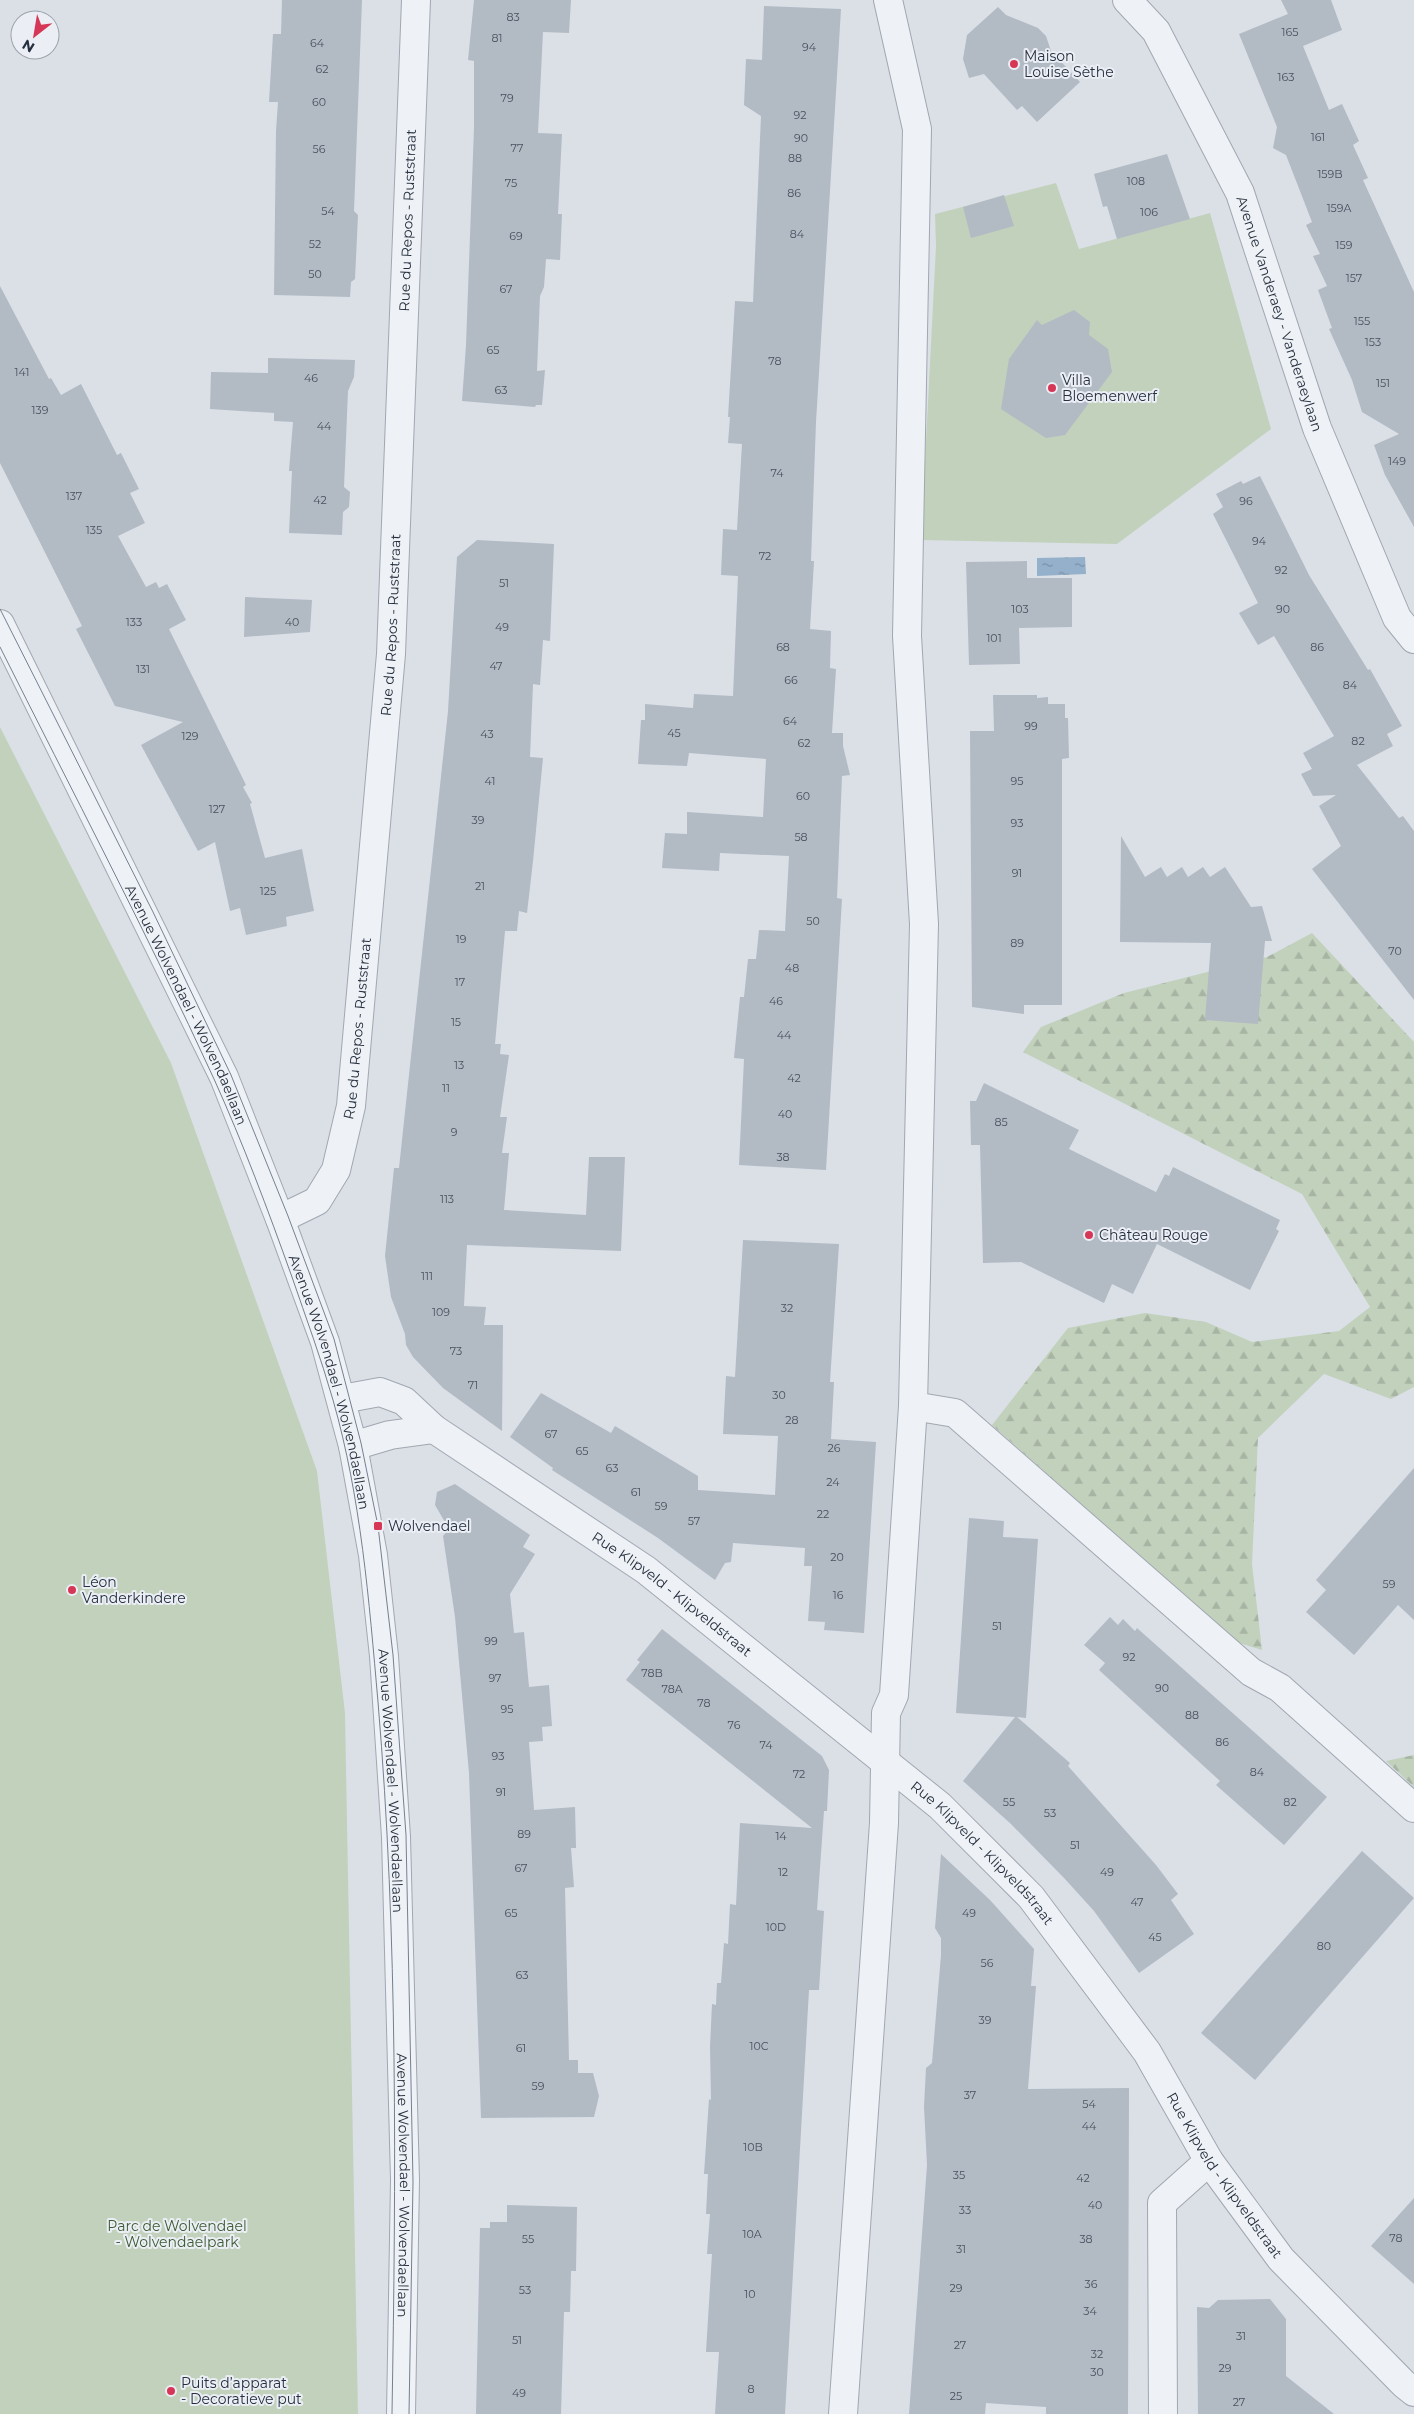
<svg xmlns="http://www.w3.org/2000/svg" width="1414" height="2414" font-family="Montserrat,sans-serif">
	<style>
		.forest { fill: url(#forest-firs) }
		.green { fill: #c2d1bc }
		.water { fill: url(#water-ripples) }
		.building { fill: #b2bac4 }
		.lines { fill: none; stroke-linecap: round; stroke-linejoin: round }
		.minor-casing { stroke: #a1a7b1; stroke-width: 30 }
		.minor { stroke: #eef1f5; stroke-width: 28 }
		.tram { stroke: #748091; stroke-width: 1 }
		.poi-dot { fill: #d63756; stroke: #ebeff5; stroke-width: 2 }
		.labels { text-anchor: middle; dominant-baseline: central; stroke-width: 4; stroke-linejoin: round; paint-order: stroke }
		.number-label { font-size: 11px; fill: #485260 }
		.poi-label { font-size: 14px; fill: #252f3e; stroke: #ebeff5; text-anchor: start }
		.street-label { font-size: 14px; fill: #252f3e; stroke: #ebeff5 }
		.park-label { font-size: 14px; fill: #3b5a31; stroke: #ebeff5 }
	</style>
	<defs>
		<pattern id="forest-firs" width="22" height="20" patternUnits="userSpaceOnUse" patternTransform="scale(1.25)"><rect width="22" height="20" fill="#c2d1bc"/><path d="M5 1l3.5 6h-7zM16 11l3.5 6h-7z" fill="#a7b4a3"/></pattern>
		<pattern id="water-ripples" width="26" height="14" patternUnits="userSpaceOnUse" patternTransform="scale(1.25)"><rect width="26" height="14" fill="#94b0ca"/><path d="M2 4q2-2 4 0t4 0M15 11q2-2 4 0t4 0" fill="none" stroke="#7990a5"/></pattern>
	</defs>
	<rect width="100%" height="100%" fill="#dbe0e7"/>
	<g class="forest">
		<polygon points="1312,933 1414,1042 1414,1387 1391,1399 1324,1374 1258,1438 1252,1564 1262,1650 1236,1642 992,1425 1068,1328 1145,1313 1206,1322 1252,1342 1339,1331 1370,1307 1302,1194 1023,1052 1041,1027 1124,993 1267,957"/>
		<polygon points="1414,1755 1414,1787 1386,1761"/>
	</g>
	<g class="green">
		<polygon points="1056,183 1079,249 1210,213 1271,429 1117,544 921,540 936,246 935,214"/>
		<polygon points="0,727 171,1063 317,1471 345,1713 358,2414 0,2414"/>
	</g>
	<polygon class="water" points="1085,557 1086,574 1037,576 1037,558"/>
	<g class="building">
		<polygon points="282,0 362,0 354,211 358,215 355,279 351,282 350,297 274,295 276,131 278,102 269,102 273,34 281,34"/>
		<polygon points="474,0 571,0 569,33 543,32 538,133 562,134 558,214 562,214 560,260 546,259 544,287 540,296 537,371 545,370 542,405 536,405 535,407 462,401 466,345 474,128 474,61 468,60"/>
		<polygon points="1281,0 1331,0 1342,30 1303,46 1329,110 1342,104 1359,141 1353,145 1368,178 1363,180 1414,292 1414,527 1385,475 1374,445 1399,434 1362,412 1352,380 1329,329 1332,328 1318,290 1327,286 1313,256 1320,254 1306,225 1312,222 1286,155 1273,148 1277,127 1239,34 1288,14"/>
		<polygon points="764,6 841,9 816,422 811,561 814,561 810,629 831,631 830,668 836,669 832,733 843,733 843,746 850,775 842,776 837,898 842,899 826,1170 739,1165 744,1059 734,1058 740,997 744,997 748,959 756,959 759,930 785,931 789,856 720,853 719,871 662,868 665,833 687,834 687,812 763,817 766,759 689,753 687,766 638,764 641,720 645,720 645,704 693,708 694,694 733,696 738,576 721,575 723,529 737,530 742,444 728,443 730,417 728,417 735,301 753,302 761,116 744,105 746,59 762,60"/>
		<polygon points="998,7 1006,15 1038,28 1046,36 1051,51 1080,82 1037,122 1022,106 1017,110 984,74 969,78 963,59 967,35"/>
		<polygon points="1167,154 1190,219 1117,239 1107,206 1103,207 1094,174"/>
		<polygon points="1004,195 1014,226 971,238 963,207"/>
		<polygon points="0,286 49,379 51,378 61,395 81,384 117,455 121,453 139,489 130,493 145,523 118,536 146,587 156,582 159,588 167,584 186,620 169,629 246,785 243,787 252,803 250,804 265,858 302,849 314,911 286,917 287,926 246,935 240,908 230,911 215,842 198,851 141,745 183,722 115,706 76,629 82,626 0,463"/>
		<polygon points="1074,310 1090,322 1089,335 1108,349 1112,372 1065,435 1046,438 1001,409 1009,359 1037,320 1042,325"/>
		<polygon points="268,358 355,360 354,377 348,391 344,487 350,492 349,507 343,512 342,535 289,533 292,471 289,471 293,422 274,421 274,413 210,409 211,372 268,373"/>
		<polygon points="1260,476 1309,575 1368,670 1370,669 1402,726 1387,734 1393,746 1357,765 1399,818 1403,816 1414,831 1414,1000 1312,869 1341,846 1319,806 1336,795 1313,796 1301,774 1312,769 1303,753 1334,736 1274,636 1258,645 1239,613 1258,603 1213,514 1223,507 1216,494 1241,481 1243,484"/>
		<polygon points="477,540 554,544 550,641 543,640 540,685 533,684 530,757 543,758 533,861 527,913 519,911 517,931 505,931 495,1044 501,1044 500,1054 509,1055 500,1117 507,1117 502,1153 509,1153 504,1210 586,1215 589,1157 625,1157 621,1251 467,1245 464,1306 486,1307 484,1325 503,1325 502,1431 443,1388 413,1357 406,1345 405,1334 391,1297 385,1256 394,1168 399,1168 448,711 457,557"/>
		<polygon points="1027,561 1027,578 1072,578 1072,627 1019,628 1020,664 969,665 966,562"/>
		<polygon points="245,597 312,600 310,632 244,637"/>
		<polygon points="993,695 1037,695 1037,698 1048,697 1048,704 1065,704 1065,718 1068,718 1069,758 1062,759 1062,1005 1024,1005 1024,1014 972,1007 970,731 994,731"/>
		<polygon points="1121,836 1145,877 1161,867 1167,877 1182,867 1188,877 1203,867 1210,877 1225,867 1251,907 1262,906 1272,941 1265,941 1258,1024 1205,1020 1211,943 1120,942"/>
		<polygon points="984,1083 1079,1130 1069,1149 1156,1192 1165,1174 1169,1176 1173,1167 1280,1220 1276,1229 1279,1231 1250,1290 1157,1244 1133,1294 1112,1284 1104,1303 1021,1262 983,1263 980,1145 971,1145 970,1101 976,1101"/>
		<polygon points="743,1240 839,1244 830,1382 834,1382 831,1439 876,1442 864,1633 824,1630 825,1622 808,1621 812,1566 804,1566 805,1548 733,1543 731,1562 725,1563 715,1580 658,1538 552,1470 553,1468 510,1437 541,1393 611,1433 615,1426 698,1476 698,1490 775,1495 778,1436 723,1434 726,1376 735,1377"/>
		<polygon points="1414,1468 1414,1620 1398,1605 1354,1655 1306,1612 1326,1590 1316,1580"/>
		<polygon points="455,1484 530,1535 523,1547 535,1554 510,1594 514,1633 524,1632 529,1687 549,1685 552,1726 542,1727 543,1741 529,1742 534,1810 575,1807 576,1848 571,1848 574,1887 565,1888 569,2060 578,2060 578,2073 593,2073 599,2096 594,2117 481,2118 469,1773 455,1617 443,1536 449,1529 435,1505 437,1492"/>
		<polygon points="969,1518 1004,1521 1003,1537 1038,1539 1026,1718 1017,1717 1070,1763 1068,1766 1156,1865 1178,1894 1171,1900 1194,1934 1139,1973 1094,1911 1065,1879 1011,1824 963,1781 1015,1717 956,1713"/>
		<polygon points="1110,1617 1118,1625 1123,1619 1135,1631 1137,1628 1327,1797 1284,1845 1216,1785 1220,1781 1099,1670 1105,1663 1084,1645"/>
		<polygon points="662,1629 822,1756 829,1770 827,1811 824,1811 817,1910 824,1911 819,1990 809,1990 785,2414 715,2414 719,2352 706,2352 712,2254 707,2254 710,2214 706,2214 708,2174 704,2174 709,2099 711,2100 710,2047 712,2004 716,2005 717,1983 721,1983 724,1943 728,1944 730,1904 736,1905 740,1823 812,1828 626,1680 640,1662 637,1660"/>
		<polygon points="1362,1851 1414,1898 1255,2080 1201,2033"/>
		<polygon points="941,1854 990,1900 1034,1949 1031,1986 1036,1986 1028,2089 1129,2088 1128,2414 1046,2414 1046,2407 986,2403 985,2414 909,2414 927,2165 924,2107 926,2068 932,2063 941,1955 941,1938 935,1928"/>
		<polygon points="1414,2198 1414,2284 1371,2246"/>
		<polygon points="507,2205 577,2207 576,2271 571,2271 570,2312 564,2312 561,2414 476,2414 480,2228 490,2228 490,2222 507,2222"/>
		<polygon points="1270,2299 1286,2319 1286,2376 1334,2414 1198,2414 1197,2307 1209,2308 1218,2300"/>
	</g>
	<g class="lines">
		<defs>
			<g id="minor">
				<path id="s1" d="M 1127,0 L 1156,31 L 1240,193 L 1317,428 L 1397,618 L 1414,639"/>
				<path id="s2" d="M 0,624 L 224,1077 L 280,1219 L 325,1342 L 353,1446 L 373,1555 L 384,1656 L 396,1837 L 405,2180 L 401,2414"/>
				<path id="s3" d="M 280,1219 L 317,1201 L 336,1170 L 351,1106 L 391,654 L 416,0"/>
				<path id="s4" d="M 342,1399 L 380,1392 L 404,1401 L 434,1429 L 646,1570 L 940,1806 L 1031,1897 L 1147,2052 L 1209,2161 L 1281,2259 L 1404,2384 L 1414,2392"/>
				<polyline points="913,1406 955,1413 1251,1672 1280,1688 1414,1808"/>
				<polyline points="353,1446 390,1435 434,1429"/>
				<polyline points="843,2414 884,1823 886,1713 894,1695 913,1406 924,924 907,636 917,129 888,0"/>
				<polyline points="1163,2414 1162,2203 1209,2161"/>
			</g>
		</defs>
		<use href="#minor" class="minor-casing"/>
		<use href="#minor" class="minor"/>
		<g class="tram">
			<polyline points="0,609 153,912 231,1075 288,1216 334,1339 361,1443 378,1526 393,1655 406,1835 413,2182 409,2414"/>
			<path d="M 0,647 C 72,791 147,933 214,1079 C 243,1143 268,1210 292,1277 C 306,1318 321,1358 333,1400 C 361,1498 369,1600 378,1702 C 398,1938 396,2177 392,2414"/>
		</g>
	</g>
	<g class="poi-dot">
		<circle cx="1014" cy="64" r="5"/>
		<circle cx="1052" cy="388" r="5"/>
		<circle cx="1089" cy="1235" r="5"/>
		<rect x="373" y="1521" width="10" height="10" rx="2.5"/>
		<circle cx="72" cy="1590" r="5"/>
		<circle cx="171" cy="2391" r="5"/>
	</g>
	<g class="labels">
		<g class="number-label">
			<text x="513" y="17">83</text>
			<text x="1290" y="32">165</text>
			<text x="497" y="38">81</text>
			<text x="317" y="43">64</text>
			<text x="809" y="47">94</text>
			<text x="322" y="69">62</text>
			<text x="1286" y="77">163</text>
			<text x="507" y="98">79</text>
			<text x="319" y="102">60</text>
			<text x="800" y="115">92</text>
			<text x="1318" y="137">161</text>
			<text x="801" y="138">90</text>
			<text x="517" y="148">77</text>
			<text x="319" y="149">56</text>
			<text x="795" y="158">88</text>
			<text x="1330" y="174">159B</text>
			<text x="1136" y="181">108</text>
			<text x="511" y="183">75</text>
			<text x="794" y="193">86</text>
			<text x="1339" y="208">159A</text>
			<text x="328" y="211">54</text>
			<text x="1149" y="212">106</text>
			<text x="797" y="234">84</text>
			<text x="516" y="236">69</text>
			<text x="315" y="244">52</text>
			<text x="1344" y="245">159</text>
			<text x="315" y="274">50</text>
			<text x="1354" y="278">157</text>
			<text x="506" y="289">67</text>
			<text x="1362" y="321">155</text>
			<text x="1373" y="342">153</text>
			<text x="493" y="350">65</text>
			<text x="775" y="361">78</text>
			<text x="22" y="372">141</text>
			<text x="311" y="378">46</text>
			<text x="1383" y="383">151</text>
			<text x="501" y="390">63</text>
			<text x="40" y="410">139</text>
			<text x="324" y="426">44</text>
			<text x="1397" y="461">149</text>
			<text x="777" y="473">74</text>
			<text x="74" y="496">137</text>
			<text x="320" y="500">42</text>
			<text x="1246" y="501">96</text>
			<text x="94" y="530">135</text>
			<text x="1259" y="541">94</text>
			<text x="765" y="556">72</text>
			<text x="1281" y="570">92</text>
			<text x="504" y="583">51</text>
			<text x="1020" y="609">103</text>
			<text x="1283" y="609">90</text>
			<text x="134" y="622">133</text>
			<text x="292" y="622">40</text>
			<text x="502" y="627">49</text>
			<text x="994" y="638">101</text>
			<text x="783" y="647">68</text>
			<text x="1317" y="647">86</text>
			<text x="496" y="666">47</text>
			<text x="143" y="669">131</text>
			<text x="791" y="680">66</text>
			<text x="1350" y="685">84</text>
			<text x="790" y="721">64</text>
			<text x="1031" y="726">99</text>
			<text x="674" y="733">45</text>
			<text x="487" y="734">43</text>
			<text x="190" y="736">129</text>
			<text x="1358" y="741">82</text>
			<text x="804" y="743">62</text>
			<text x="490" y="781">41</text>
			<text x="1017" y="781">95</text>
			<text x="803" y="796">60</text>
			<text x="217" y="809">127</text>
			<text x="478" y="820">39</text>
			<text x="1017" y="823">93</text>
			<text x="801" y="837">58</text>
			<text x="1017" y="873">91</text>
			<text x="480" y="886">21</text>
			<text x="268" y="891">125</text>
			<text x="813" y="921">50</text>
			<text x="461" y="939">19</text>
			<text x="1017" y="943">89</text>
			<text x="1395" y="951">70</text>
			<text x="792" y="968">48</text>
			<text x="460" y="982">17</text>
			<text x="776" y="1001">46</text>
			<text x="456" y="1022">15</text>
			<text x="784" y="1035">44</text>
			<text x="459" y="1065">13</text>
			<text x="794" y="1078">42</text>
			<text x="446" y="1088">11</text>
			<text x="785" y="1114">40</text>
			<text x="1001" y="1122">85</text>
			<text x="454" y="1132">9</text>
			<text x="783" y="1157">38</text>
			<text x="447" y="1199">113</text>
			<text x="427" y="1276">111</text>
			<text x="787" y="1308">32</text>
			<text x="441" y="1312">109</text>
			<text x="456" y="1351">73</text>
			<text x="473" y="1385">71</text>
			<text x="779" y="1395">30</text>
			<text x="792" y="1420">28</text>
			<text x="551" y="1434">67</text>
			<text x="834" y="1448">26</text>
			<text x="582" y="1451">65</text>
			<text x="612" y="1468">63</text>
			<text x="833" y="1482">24</text>
			<text x="636" y="1492">61</text>
			<text x="661" y="1506">59</text>
			<text x="823" y="1514">22</text>
			<text x="694" y="1521">57</text>
			<text x="837" y="1557">20</text>
			<text x="1389" y="1584">59</text>
			<text x="838" y="1595">16</text>
			<text x="997" y="1626">51</text>
			<text x="491" y="1641">99</text>
			<text x="1129" y="1657">92</text>
			<text x="652" y="1673">78B</text>
			<text x="495" y="1678">97</text>
			<text x="1162" y="1688">90</text>
			<text x="672" y="1689">78A</text>
			<text x="704" y="1703">78</text>
			<text x="507" y="1709">95</text>
			<text x="1192" y="1715">88</text>
			<text x="734" y="1725">76</text>
			<text x="1222" y="1742">86</text>
			<text x="766" y="1745">74</text>
			<text x="498" y="1756">93</text>
			<text x="1257" y="1772">84</text>
			<text x="799" y="1774">72</text>
			<text x="501" y="1792">91</text>
			<text x="1009" y="1802">55</text>
			<text x="1290" y="1802">82</text>
			<text x="1050" y="1813">53</text>
			<text x="524" y="1834">89</text>
			<text x="781" y="1836">14</text>
			<text x="1075" y="1845">51</text>
			<text x="521" y="1868">67</text>
			<text x="783" y="1872">12</text>
			<text x="1107" y="1872">49</text>
			<text x="1137" y="1902">47</text>
			<text x="511" y="1913">65</text>
			<text x="969" y="1913">49</text>
			<text x="776" y="1927">10D</text>
			<text x="1155" y="1937">45</text>
			<text x="1324" y="1946">80</text>
			<text x="987" y="1963">56</text>
			<text x="522" y="1975">63</text>
			<text x="985" y="2020">39</text>
			<text x="759" y="2046">10C</text>
			<text x="521" y="2048">61</text>
			<text x="538" y="2086">59</text>
			<text x="970" y="2095">37</text>
			<text x="1089" y="2104">54</text>
			<text x="1089" y="2126">44</text>
			<text x="753" y="2147">10B</text>
			<text x="959" y="2175">35</text>
			<text x="1083" y="2178">42</text>
			<text x="1095" y="2205">40</text>
			<text x="965" y="2210">33</text>
			<text x="752" y="2234">10A</text>
			<text x="1396" y="2238">78</text>
			<text x="528" y="2239">55</text>
			<text x="1086" y="2239">38</text>
			<text x="961" y="2249">31</text>
			<text x="1091" y="2284">36</text>
			<text x="956" y="2288">29</text>
			<text x="525" y="2290">53</text>
			<text x="750" y="2294">10</text>
			<text x="1090" y="2311">34</text>
			<text x="1241" y="2336">31</text>
			<text x="517" y="2340">51</text>
			<text x="960" y="2345">27</text>
			<text x="1097" y="2354">32</text>
			<text x="1225" y="2368">29</text>
			<text x="1097" y="2372">30</text>
			<text x="751" y="2389">8</text>
			<text x="519" y="2393">49</text>
			<text x="956" y="2396">25</text>
			<text x="1239" y="2402">27</text>
		</g>
		<g class="poi-label">
			<text x="1024" y="56">Maison<tspan x="1024" dy="16">Louise Sèthe</tspan></text>
			<text x="1062" y="380">Villa<tspan x="1062" dy="16">Bloemenwerf</tspan></text>
			<text x="1099" y="1235">Château Rouge</text>
			<text x="388" y="1526">Wolvendael</text>
			<text x="82" y="1582">Léon<tspan x="82" dy="16">Vanderkindere</tspan></text>
			<text x="181" y="2383">Puits d’apparat<tspan x="181" dy="16">- Decoratieve put</tspan></text>
		</g>
		<g class="street-label">
			<text stroke="none"><textPath href="#s3" startOffset="1031">Rue du Repos - Ruststraat</textPath></text>
			<text stroke="none"><textPath href="#s1" startOffset="352">Avenue Vanderaey - Vanderaeylaan</textPath></text>
			<text stroke="none"><textPath href="#s3" startOffset="626">Rue du Repos - Ruststraat</textPath></text>
			<text stroke="none"><textPath href="#s2" startOffset="424">Avenue Wolvendael - Wolvendaellaan</textPath></text>
			<text stroke="none"><textPath href="#s3" startOffset="221">Rue du Repos - Ruststraat</textPath></text>
			<text stroke="none"><textPath href="#s2" startOffset="829">Avenue Wolvendael - Wolvendaellaan</textPath></text>
			<text stroke="none"><textPath href="#s4" startOffset="395">Rue Klipveld - Klipveldstraat</textPath></text>
			<text stroke="none"><textPath href="#s2" startOffset="1234">Avenue Wolvendael - Wolvendaellaan</textPath></text>
			<text stroke="none"><textPath href="#s4" startOffset="800">Rue Klipveld - Klipveldstraat</textPath></text>
			<text stroke="none"><textPath href="#s4" startOffset="1205">Rue Klipveld - Klipveldstraat</textPath></text>
			<text stroke="none"><textPath href="#s2" startOffset="1639">Avenue Wolvendael - Wolvendaellaan</textPath></text>
		</g>
		<g class="park-label">
			<text x="177" y="2226">Parc de Wolvendael<tspan x="177" dy="16">- Wolvendaelpark</tspan></text>
		</g>
	</g>
	<g transform="translate(35 35) rotate(211)"><circle r="24" fill="#ebeff5" stroke="#9ca2ac"/>
	<path d="M0-4L9 19L0 12L-9 19Z" fill="#d63756"/>
	<text y="-8" font-size="14" font-weight="bold" text-anchor="middle" fill="#252f3e">N</text>
	</g>
</svg>
